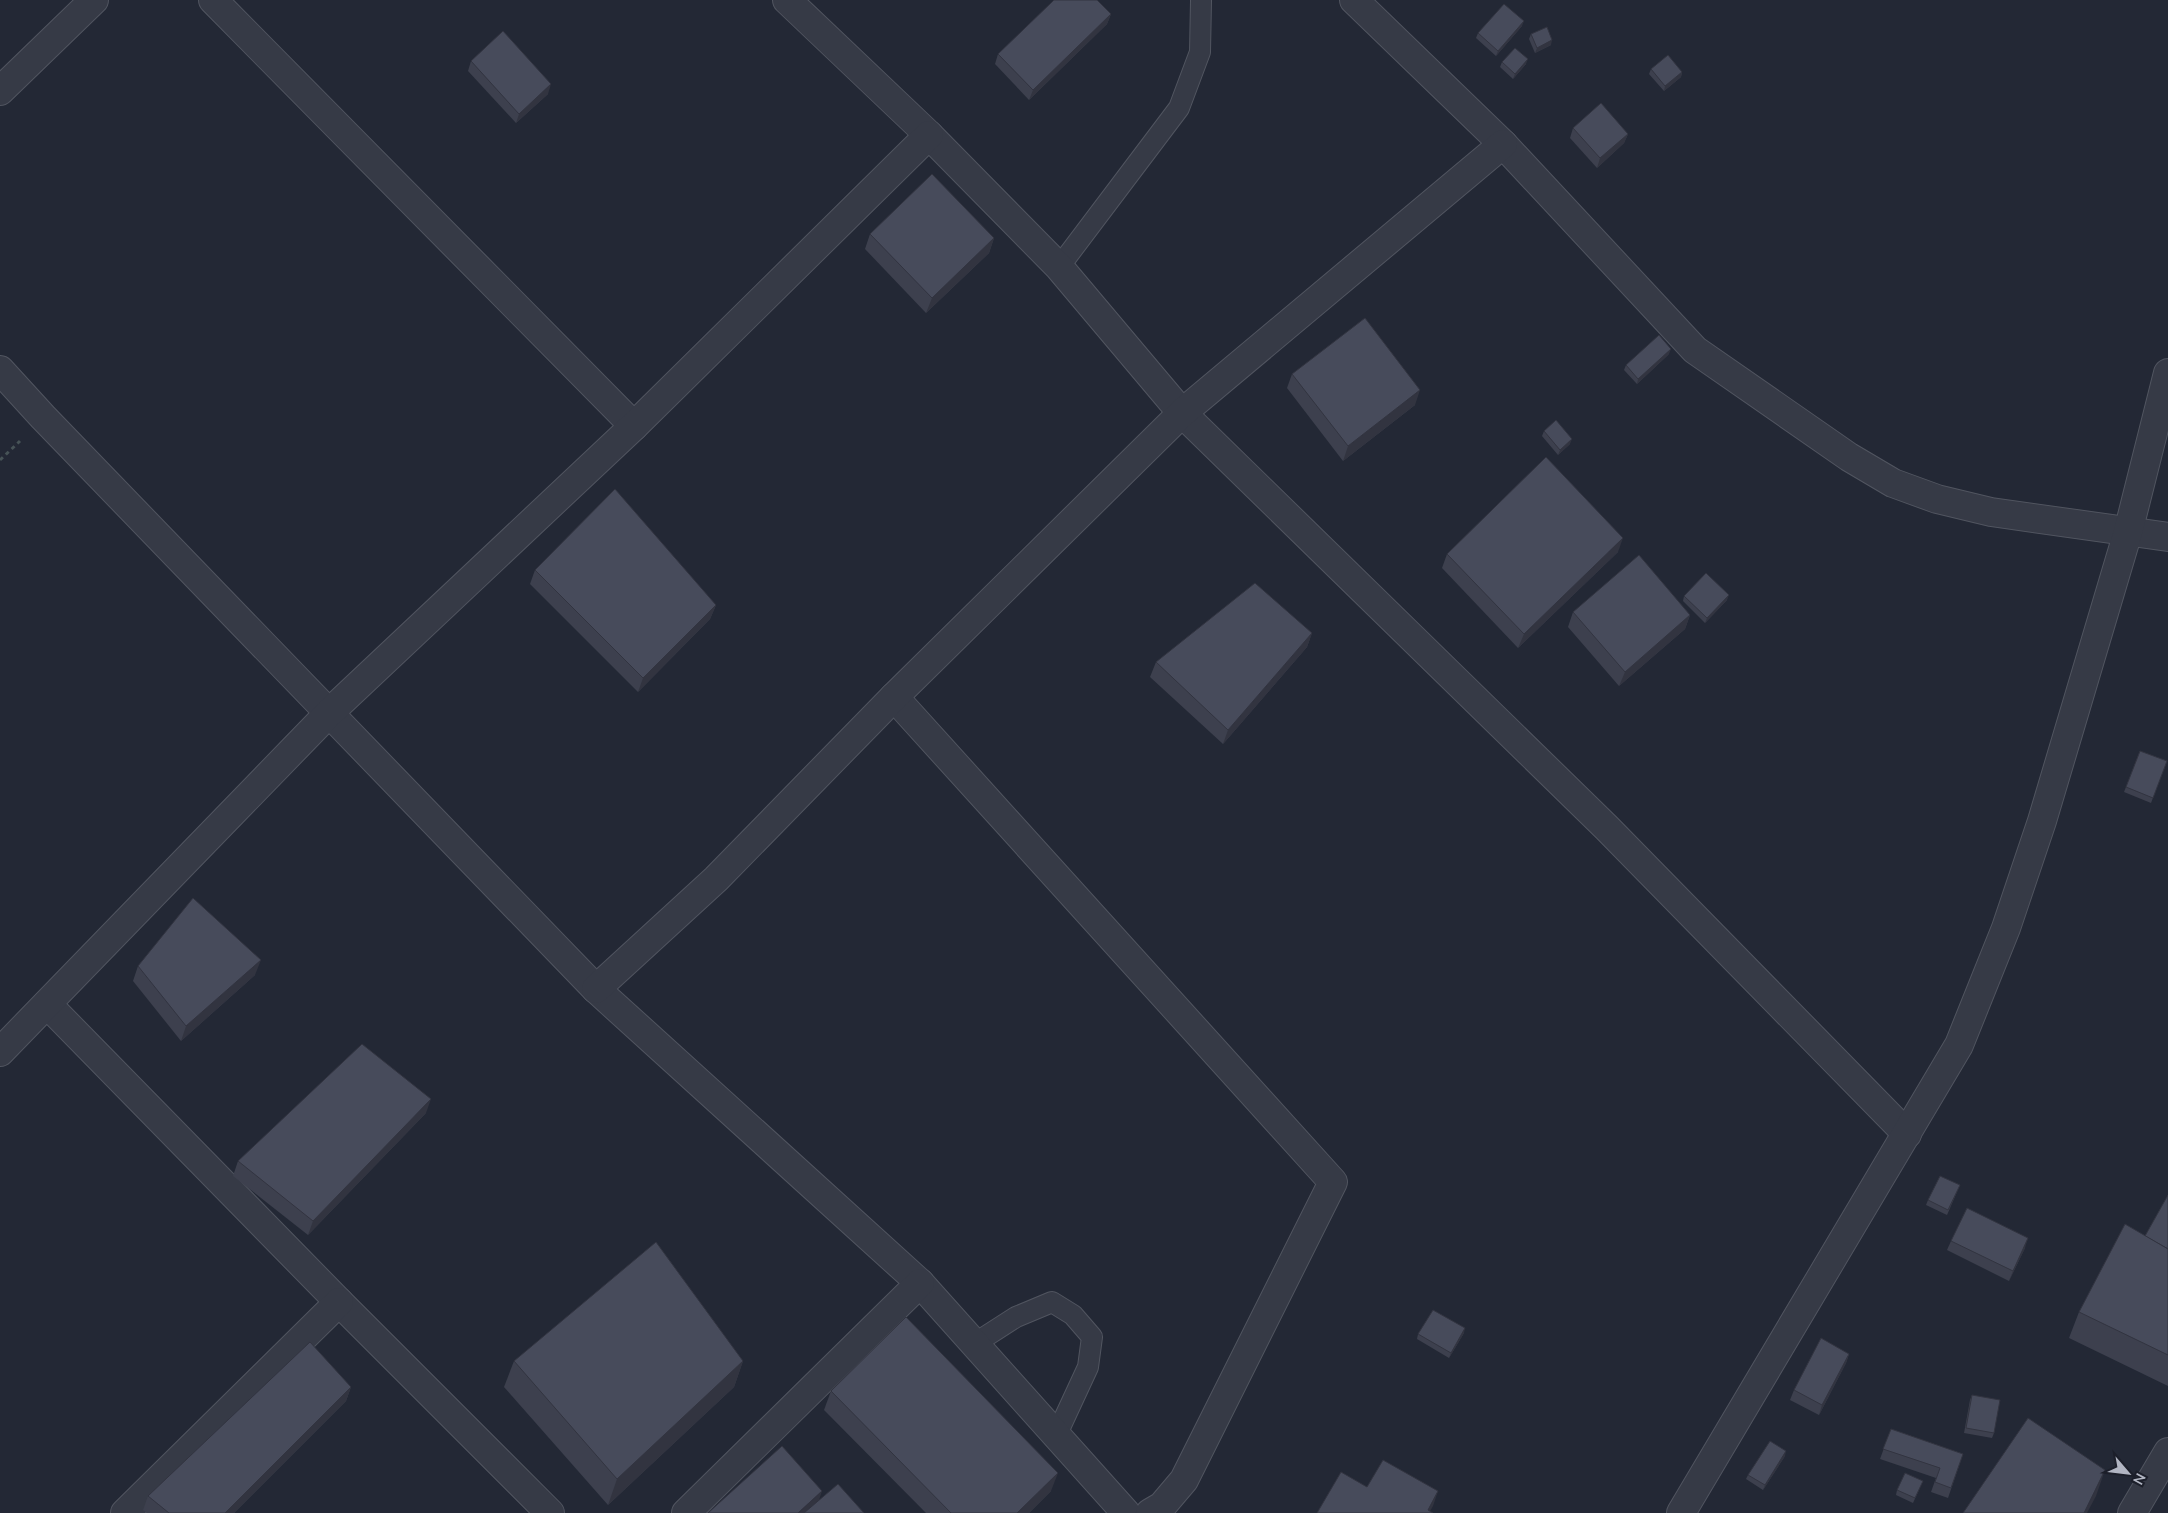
<svg xmlns="http://www.w3.org/2000/svg" width="2168" height="1513" font-family="Mulish,sans-serif">
	<style>
		.lines { fill: none; stroke-linecap: round; stroke-linejoin: round }
		.lane-casing { stroke: #515560; stroke-width: 22 }
		.street-casing { stroke: #515560; stroke-width: 30 }
		.path { stroke: #475357; stroke-width: 3; stroke-dasharray: 4 4; stroke-linecap: butt }
		.lane { stroke: #363a46; stroke-width: 20 }
		.street { stroke: #363a46; stroke-width: 28 }
		.wall { fill: #3d404e }
		.shaded-wall { fill: #323440 }
		.building { fill: #474b5b; stroke: #323440 }
	</style>
	<rect width="100%" height="100%" fill="#232835"/>
	<g class="lines">
		<defs>
			<g id="lane">
				<polyline points="1059,267 1179,108 1200,52 1201,1"/>
				<polyline points="974,1344 1016,1317 1052,1302 1073,1315 1092,1337 1088,1367 1056,1436"/>
			</g>
			<g id="street">
				<polyline points="213,0 634,426"/>
				<polyline points="787,0 929,135 1059,267 1182,413 1607,828 1907,1134"/>
				<polyline points="1354,0 1503,144 1695,350 1849,457 1893,483 1937,499 1991,512 2168,537"/>
				<polyline points="0,91 94,0"/>
				<polyline points="0,370 43,417 596,989 920,1283 1126,1513"/>
				<polyline points="894,697 1333,1182 1184,1480 1162,1506 1150,1513"/>
				<polyline points="596,989 716,879 894,697 1182,413 1503,144"/>
				<polyline points="47,1004 339,1302 550,1513"/>
				<polyline points="0,1052 330,712 634,426 929,135"/>
				<polyline points="125,1513 339,1302"/>
				<polyline points="686,1513 920,1283"/>
				<polyline points="1681,1513 1959,1045 2006,928 2042,821 2128,532 2168,373"/>
				<polyline points="2132,1513 2168,1452"/>
			</g>
		</defs>
		<use href="#lane" class="lane-casing"/>
		<use href="#street" class="street-casing"/>
		<polyline class="path" points="0,460 20,441"/>
		<use href="#lane" class="lane"/>
		<use href="#street" class="street"/>
	</g>
	<g class="wall">
		<polygon points="1111,14 1107,24 1029,100 995,64 998,54"/>
		<polygon points="1522,26 1496,56 1476,38 1478,33"/>
		<polygon points="1531,34 1551,45 1535,53 1529,39"/>
		<polygon points="471,61 548,94 516,123 468,71"/>
		<polygon points="1502,62 1526,64 1513,79 1500,67"/>
		<polygon points="1651,69 1682,72 1681,77 1664,91 1649,74"/>
		<polygon points="1573,128 1628,134 1624,143 1597,168 1570,138"/>
		<polygon points="870,234 994,238 989,253 926,313 865,249"/>
		<polygon points="1669,354 1637,384 1624,370 1626,365"/>
		<polygon points="1292,374 1415,405 1343,461 1287,388"/>
		<polygon points="1544,431 1570,444 1558,455 1542,436"/>
		<polygon points="1618,552 1518,648 1442,568 1447,554"/>
		<polygon points="535,570 716,605 710,619 638,692 530,584"/>
		<polygon points="1684,596 1727,600 1705,623 1683,601"/>
		<polygon points="1573,612 1690,615 1685,629 1619,686 1568,627"/>
		<polygon points="1312,633 1307,647 1223,744 1150,677 1156,662"/>
		<polygon points="2140,751 2167,761 2151,803 2124,792"/>
		<polygon points="138,966 255,975 181,1041 133,981"/>
		<polygon points="426,1113 308,1235 233,1176 238,1161"/>
		<polygon points="1960,1185 1947,1215 1926,1205 1928,1200"/>
		<polygon points="2168,1195 2168,1386 2069,1338 2079,1312 2145,1236"/>
		<polygon points="1951,1241 2025,1248 2009,1281 1947,1250"/>
		<polygon points="1464,1333 1449,1358 1417,1339 1418,1334"/>
		<polygon points="1849,1354 1846,1363 1819,1415 1790,1400 1794,1390"/>
		<polygon points="514,1361 743,1361 734,1387 608,1505 504,1387"/>
		<polygon points="351,1387 346,1401 234,1513 147,1513 143,1510 148,1496"/>
		<polygon points="831,1391 1051,1491 1029,1513 926,1513 824,1410"/>
		<polygon points="1972,1395 1994,1433 1992,1438 1964,1433 1970,1400"/>
		<polygon points="1891,1429 1963,1454 1948,1498 1931,1492 1936,1478 1880,1459"/>
		<polygon points="1785,1456 1763,1490 1746,1479 1748,1475"/>
		<polygon points="1923,1481 1913,1503 1896,1495 1897,1490"/>
	</g>
	<g class="shaded-wall">
		<polygon points="1111,14 1107,24 1029,100 1033,90"/>
		<polygon points="1524,21 1522,26 1496,56 1498,51"/>
		<polygon points="1552,40 1551,45 1535,53 1537,48"/>
		<polygon points="1528,59 1526,64 1513,79 1515,74"/>
		<polygon points="1682,72 1681,77 1664,91 1665,86"/>
		<polygon points="551,84 548,94 516,123 519,114"/>
		<polygon points="1628,134 1624,143 1597,168 1600,158"/>
		<polygon points="994,238 989,253 926,313 932,298"/>
		<polygon points="1671,349 1669,354 1637,384 1638,379"/>
		<polygon points="1420,390 1415,405 1343,461 1348,446"/>
		<polygon points="1572,439 1570,444 1558,455 1560,450"/>
		<polygon points="1623,538 1618,552 1518,648 1524,634"/>
		<polygon points="1729,595 1727,600 1705,623 1707,618"/>
		<polygon points="716,605 710,619 638,692 643,678"/>
		<polygon points="1690,615 1685,629 1619,686 1625,672"/>
		<polygon points="1312,633 1307,647 1223,744 1228,730"/>
		<polygon points="261,960 255,975 181,1041 186,1026"/>
		<polygon points="431,1099 426,1113 308,1235 313,1221"/>
		<polygon points="2028,1238 2025,1248 2009,1281 2013,1271"/>
		<polygon points="1465,1328 1464,1333 1449,1358 1451,1353"/>
		<polygon points="1849,1354 1846,1363 1819,1415 1822,1405"/>
		<polygon points="743,1361 734,1387 608,1505 617,1479"/>
		<polygon points="351,1387 346,1401 234,1513 225,1513"/>
		<polygon points="1786,1451 1785,1456 1763,1490 1765,1485"/>
		<polygon points="2105,1470 2096,1496 2087,1513 2084,1513"/>
		<polygon points="1058,1473 1051,1491 1029,1513 1017,1513"/>
		<polygon points="822,1491 817,1506 809,1513 798,1513"/>
		<polygon points="1438,1491 1433,1506 1429,1513 1428,1510"/>
	</g>
	<g class="building">
		<polygon points="1054,0 1097,0 1111,14 1033,90 998,54"/>
		<polygon points="1504,4 1524,21 1498,51 1478,33"/>
		<polygon points="1547,27 1552,40 1537,48 1531,34"/>
		<polygon points="503,31 551,84 519,114 471,61"/>
		<polygon points="1515,48 1528,59 1515,74 1502,62"/>
		<polygon points="1668,55 1682,72 1665,86 1651,69"/>
		<polygon points="1601,103 1628,134 1600,158 1573,128"/>
		<polygon points="932,174 994,238 932,298 870,234"/>
		<polygon points="1365,318 1420,390 1348,446 1292,374"/>
		<polygon points="1659,335 1671,349 1638,379 1626,365"/>
		<polygon points="1556,420 1572,439 1560,450 1544,431"/>
		<polygon points="1546,457 1623,538 1524,634 1447,554"/>
		<polygon points="615,489 716,605 643,678 535,570"/>
		<polygon points="1639,555 1690,615 1625,672 1573,612"/>
		<polygon points="1706,573 1729,595 1707,618 1684,596"/>
		<polygon points="1255,583 1312,633 1228,730 1156,662"/>
		<polygon points="2140,751 2167,761 2153,798 2126,787"/>
		<polygon points="193,898 261,960 186,1026 138,966"/>
		<polygon points="362,1044 431,1099 313,1221 238,1161"/>
		<polygon points="1940,1176 1960,1185 1948,1210 1928,1200"/>
		<polygon points="2168,1195 2168,1249 2145,1236"/>
		<polygon points="1967,1208 2028,1238 2013,1271 1951,1241"/>
		<polygon points="2125,1224 2168,1249 2168,1355 2079,1312"/>
		<polygon points="656,1242 743,1361 617,1479 514,1361"/>
		<polygon points="1433,1310 1465,1328 1451,1353 1418,1334"/>
		<polygon points="906,1317 1058,1473 1017,1513 951,1513 831,1391"/>
		<polygon points="1821,1338 1849,1354 1822,1405 1794,1390"/>
		<polygon points="310,1342 351,1387 225,1513 169,1513 148,1496"/>
		<polygon points="1972,1395 2000,1400 1994,1433 1966,1428"/>
		<polygon points="2028,1418 2105,1470 2084,1513 1963,1513"/>
		<polygon points="1891,1429 1963,1454 1951,1488 1935,1482 1940,1468 1883,1449"/>
		<polygon points="1770,1441 1786,1451 1765,1485 1748,1475"/>
		<polygon points="782,1446 822,1491 798,1513 708,1513"/>
		<polygon points="1383,1460 1438,1491 1428,1510 1433,1513 1317,1513 1341,1472 1367,1487"/>
		<polygon points="1905,1473 1923,1481 1915,1498 1897,1490"/>
		<polygon points="838,1484 864,1513 804,1513"/>
	</g>
	<g transform="translate(2128 1473) rotate(118)" stroke="#1c1f2a" stroke-width="4" paint-order="stroke">
	<path d="M0-4L9 19L0 12L-9 19Z" fill="#b1b5c2"/>
	<text y="-8" font-size="14" font-weight="bold" text-anchor="middle" fill="#b1b5c2">N</text>
	</g>
</svg>
